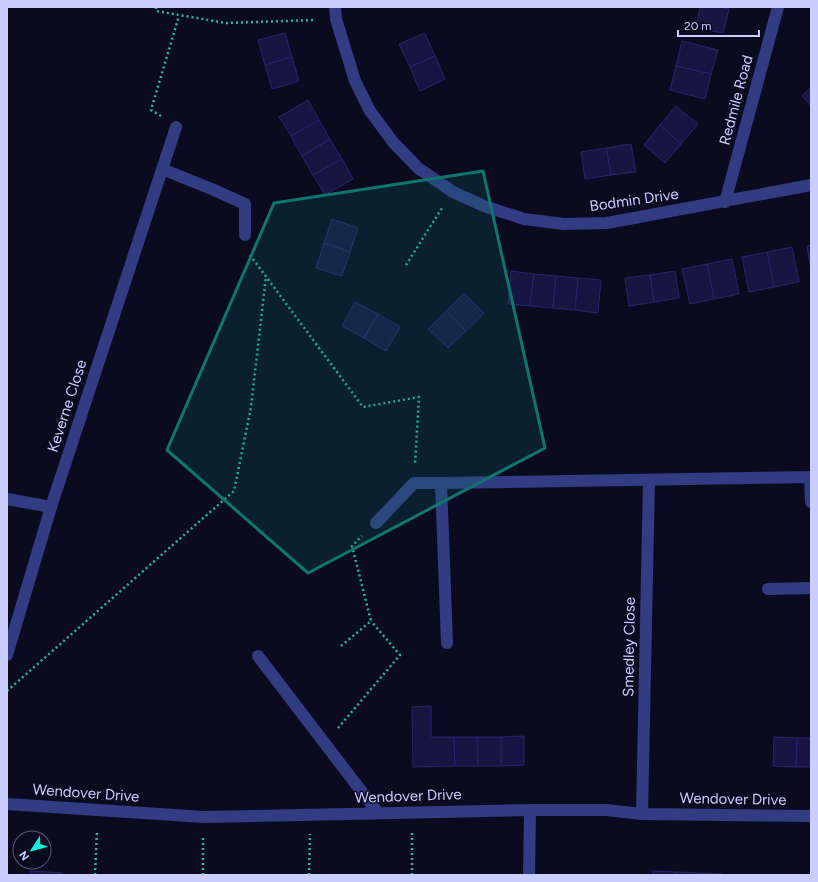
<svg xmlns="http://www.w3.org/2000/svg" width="818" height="882" font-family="Figtree,sans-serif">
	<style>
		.building { fill: #171542; stroke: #282570 }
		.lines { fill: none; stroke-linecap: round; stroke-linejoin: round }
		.path { stroke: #24b997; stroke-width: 2.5; stroke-dasharray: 2 3; stroke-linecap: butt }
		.minor { stroke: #323c83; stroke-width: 12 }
		.marked { fill: #0f766e; fill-opacity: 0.2; stroke: #0f766e; stroke-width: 3; stroke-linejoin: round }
		.labels { text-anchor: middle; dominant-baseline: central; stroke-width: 3; stroke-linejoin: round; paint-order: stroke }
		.street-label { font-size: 15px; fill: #cacdff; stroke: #0b0b20 }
	</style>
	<rect width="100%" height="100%" fill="#0b0b20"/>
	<g class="building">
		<polygon points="700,7 721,7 729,9 723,33 696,28"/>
		<polygon points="285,33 292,57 265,65 258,40"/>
		<polygon points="425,33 435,56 410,67 399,44"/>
		<polygon points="682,41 718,50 711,74 676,66"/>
		<polygon points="435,56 445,79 420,91 410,67"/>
		<polygon points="292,57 299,81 272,89 265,65"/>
		<polygon points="676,66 711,74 705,99 670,90"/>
		<polygon points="811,87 811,106 802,96"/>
		<polygon points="308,100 319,120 291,136 279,117"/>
		<polygon points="676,106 698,124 681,144 660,125"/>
		<polygon points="319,120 330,139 302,156 291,136"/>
		<polygon points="660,125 681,144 665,163 644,145"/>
		<polygon points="330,139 342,159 313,175 302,156"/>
		<polygon points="631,144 636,172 611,175 606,148"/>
		<polygon points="606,148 611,175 585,179 581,152"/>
		<polygon points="342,159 353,179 325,195 313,175"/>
		<polygon points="332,219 358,228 350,252 324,243"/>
		<polygon points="324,243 350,252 342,276 316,268"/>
		<polygon points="811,245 811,270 807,246"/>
		<polygon points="792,247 799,282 774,287 767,252"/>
		<polygon points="767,252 774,287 749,292 742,257"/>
		<polygon points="732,259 739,294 714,299 707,264"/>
		<polygon points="707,264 714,299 690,304 682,269"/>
		<polygon points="511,271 534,274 530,306 508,304"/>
		<polygon points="675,271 679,298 654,302 650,275"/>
		<polygon points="534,274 556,276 553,308 530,306"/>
		<polygon points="650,275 654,302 629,306 625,278"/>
		<polygon points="556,276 578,278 575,310 553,308"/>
		<polygon points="578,278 601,280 598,313 575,310"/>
		<polygon points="464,293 484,313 466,331 446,311"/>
		<polygon points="355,302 378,314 364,338 342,326"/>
		<polygon points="446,311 466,331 448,348 428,329"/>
		<polygon points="378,314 400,327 386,351 364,338"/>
		<polygon points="431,706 431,737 454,737 455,766 413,767 412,707"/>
		<polygon points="524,736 524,765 501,766 501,737"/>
		<polygon points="454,737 477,737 478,766 455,766"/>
		<polygon points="477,737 501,737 501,766 478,766"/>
		<polygon points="774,737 797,738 796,767 773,766"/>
		<polygon points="797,738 811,738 811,767 796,767"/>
		<polygon points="30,871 63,873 62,875 30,875"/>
		<polygon points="653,871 676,872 676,875 653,875"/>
		<polygon points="676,872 699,873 699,875 676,875"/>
		<polygon points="699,873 722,874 722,875 699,875"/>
	</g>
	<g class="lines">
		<g class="path">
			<polyline points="156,7 156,11 226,23 316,20"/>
			<polyline points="161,116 151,110 179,16"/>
			<polyline points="250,255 363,407 419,397 415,464"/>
			<polyline points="406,265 442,208"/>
			<polyline points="341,646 371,621 352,546 362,536"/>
			<polyline points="7,691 234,491 251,407 266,276"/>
			<polyline points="338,728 400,655 371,621"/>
			<polyline points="95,875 97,830"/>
			<polyline points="203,875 203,838"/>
			<polyline points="309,875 310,834"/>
			<polyline points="412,875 412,832"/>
		</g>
		<g class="minor">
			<polyline points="335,7 336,19 355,81 370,111 393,142 418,168 453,192 484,206 524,219 564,224 607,223 811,185"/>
			<polyline points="162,169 214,190 245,204 245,235"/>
			<polyline points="725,202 778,7"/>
			<polyline points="810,477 811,502"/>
			<polyline points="7,499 51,507"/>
			<polyline points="376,523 414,483 441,483"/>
			<polyline points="768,589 811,588"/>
			<polyline points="447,643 441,483 811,477"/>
			<polyline points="7,655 51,507 176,127"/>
			<polyline points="258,656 378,813"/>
			<polyline points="7,804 204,817 530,810 606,810 642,814 811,816"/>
			<polyline points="642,814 649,480"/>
			<polyline points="529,875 530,810"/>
		</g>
	</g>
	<path class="marked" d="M 483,171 L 545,448 L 308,573 L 167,450 L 274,203 Z"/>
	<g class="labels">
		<g class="street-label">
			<text transform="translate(736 100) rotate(-75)">Redmile Road</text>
			<text transform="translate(634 200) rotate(-8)">Bodmin Drive</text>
			<text transform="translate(67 406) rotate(-72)">Keverne Close</text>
			<text transform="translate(629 647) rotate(-89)">Smedley Close</text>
			<text transform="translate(86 793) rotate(4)">Wendover Drive</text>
			<text transform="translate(408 796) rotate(-2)">Wendover Drive</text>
			<text transform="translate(733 799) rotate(1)">Wendover Drive</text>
		</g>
	</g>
	<rect width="818" height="882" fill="none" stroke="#cacdff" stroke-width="16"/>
	<g transform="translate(32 850) rotate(234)"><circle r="19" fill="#0b0b20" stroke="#575979"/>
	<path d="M0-3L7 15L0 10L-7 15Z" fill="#00f5e4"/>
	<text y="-6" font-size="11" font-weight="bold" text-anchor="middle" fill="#cacdff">N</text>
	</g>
	<path d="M678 30v6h81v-6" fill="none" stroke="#cacdff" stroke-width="2"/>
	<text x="684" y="30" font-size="12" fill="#cacdff" stroke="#0b0b20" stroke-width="3" paint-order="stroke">20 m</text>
</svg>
